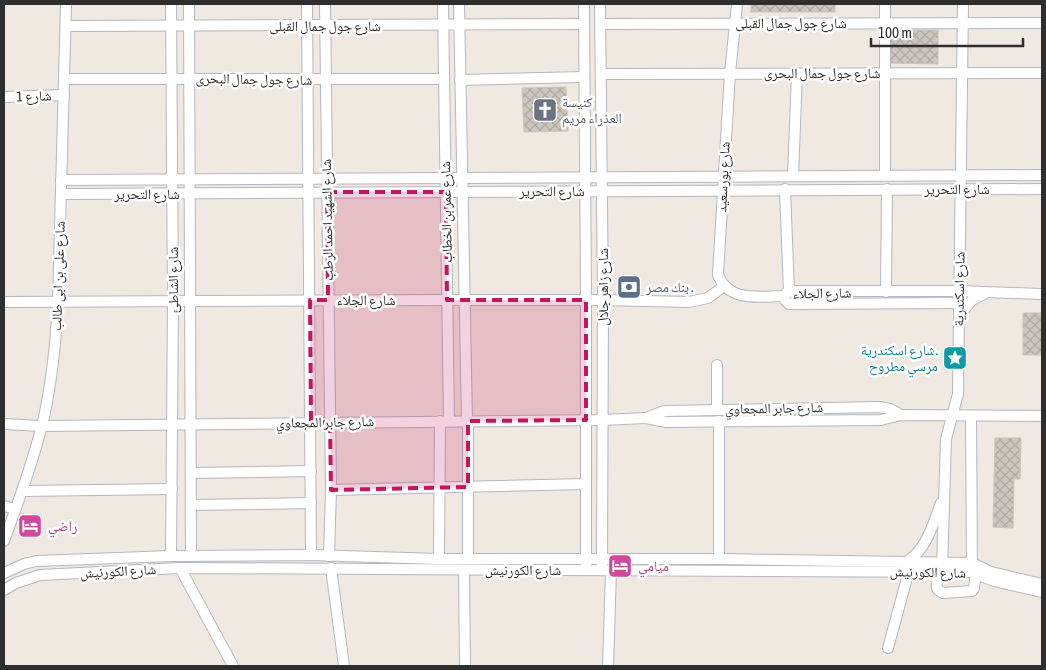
<svg xmlns="http://www.w3.org/2000/svg" width="1046" height="670" font-family="'Asap Condensed','Noto Naskh Arabic',sans-serif">
	<style>
		.building { fill: url(#building-cross-hatch); stroke: #cbc5ba }
		.lines { fill: none; stroke-linecap: round; stroke-linejoin: round }
		.minor-casing { stroke: #b4b7c1; stroke-width: 12 }
		.minor { stroke: #fff; stroke-width: 10 }
		.marked { fill: #c2185b; fill-opacity: 0.2; stroke: #c2185b; stroke-width: 4; stroke-dasharray: 10 6; stroke-linejoin: round }
		.labels { text-anchor: middle; dominant-baseline: central; stroke-width: 5; stroke-linejoin: round; paint-order: stroke }
		.street-label { font-size: 14px; fill: #2e2e2e; stroke: #fff }
		.worship-label { font-size: 14px; fill: #5b616d; stroke: #fff; text-anchor: start }
		.service-label { font-size: 14px; fill: #4e5e75; stroke: #fff; text-anchor: start }
		.culture-label { font-size: 14px; fill: #0d838f; stroke: #fff; text-anchor: end }
		.hotel-label { font-size: 14px; fill: #b23c85; stroke: #fff; text-anchor: start }
	</style>
	<defs>
		<pattern id="building-cross-hatch" width="8" height="8" patternUnits="userSpaceOnUse" patternTransform="scale(1.25)"><rect width="8" height="8" fill="#cbc7bf"/><path d="M0 0l8 8M0 8l8-8" fill="none" stroke="#afaba4"/></pattern>
	</defs>
	<rect width="100%" height="100%" fill="#efe9e1"/>
	<g class="building">
		<rect x="751" y="4" width="84" height="8"/>
		<polygon points="888,30 938,30 938,64 888,63"/>
		<polygon points="566,87 568,131 524,132 522,88"/>
		<rect x="1023" y="313" width="19" height="42"/>
		<polygon points="995,438 1021,438 1020,479 1014,479 1013,528 993,527"/>
	</g>
	<g class="lines">
		<defs>
			<g id="minor">
				<polyline points="171,4 173,301 171,556"/>
				<polyline points="189,4 191,556"/>
				<polyline points="307,4 311,555"/>
				<polyline points="325,4 331,490 329,556"/>
				<polyline points="443,4 449,421"/>
				<polyline points="459,4 467,421"/>
				<polyline points="584,4 586,300 586,565"/>
				<polyline points="600,4 603,300 602,565"/>
				<path d="M 737,4 L 730,73 L 718,275 C 729,303 760,296 785,296"/>
				<polyline points="601,24 1042,23"/>
				<polyline points="66,26 584,24"/>
				<polyline points="601,74 1042,73"/>
				<path d="M 64,79 C 191,78 317,80 444,79"/>
				<polyline points="460,80 584,77"/>
				<polyline points="4,97 64,95"/>
				<polyline points="885,175 885,4"/>
				<polyline points="793,176 797,73"/>
				<polyline points="61,180 1042,175"/>
				<polyline points="785,189 789,292"/>
				<polyline points="61,194 1042,189"/>
				<polyline points="886,292 887,189"/>
				<polyline points="4,302 447,300 603,300 689,302 708,298 724,286"/>
				<polyline points="959,303 789,304 784,299 786,293 791,291 959,291 1042,294"/>
				<polyline points="959,316 972,300 984,294"/>
				<polyline points="717,365 717,409"/>
				<polyline points="971,416 972,569"/>
				<polyline points="646,418 664,411 879,407 890,409 901,415"/>
				<polyline points="468,421 468,559"/>
				<polyline points="719,421 719,559"/>
				<polyline points="4,424 41,426 602,420 646,418 666,422 881,420 901,415 1042,416"/>
				<polyline points="191,473 311,471"/>
				<polyline points="331,490 586,484"/>
				<polyline points="22,491 172,489"/>
				<polyline points="191,505 311,503"/>
				<polyline points="4,506 15,509"/>
				<path d="M 4,541 C 19,500 34,459 44,417 C 52,380 56,340 58,302 L 66,4"/>
				<polyline points="439,559 440,421"/>
				<path d="M 908,561 C 927,548 933,524 941,503"/>
				<polyline points="180,568 233,666"/>
				<polyline points="331,568 344,666"/>
				<polyline points="942,568 946,439 958,394 963,4"/>
				<polyline points="464,570 465,666"/>
				<polyline points="936,572 937,589 943,593 972,591 974,588 976,573"/>
				<polyline points="4,573 24,564 36,561 171,556 311,555 439,559 719,559 972,563 991,572 1042,584"/>
				<polyline points="4,590 16,583 40,575 180,568 971,572 994,581 1042,592"/>
				<polyline points="888,648 910,567"/>
				<polyline points="608,666 611,571"/>
			</g>
		</defs>
		<use href="#minor" class="minor-casing"/>
		<use href="#minor" class="minor"/>
	</g>
	<path class="marked" d="M 327,192 L 446,192 L 447,300 L 586,300 L 586,420 L 468,421 L 468,487 L 331,490 L 330,422 L 311,423 L 310,300 L 328,300 Z"/>
	<defs>
		<symbol id="church-square" viewBox="-11 -11 22 22"><rect x="-9" y="-9" width="18" height="18" rx="4" fill="#6b7280" stroke="#fff"/><path d="M-1.2-6h2.4v3.5h3.3v2.4h-3.3V6h-2.4V-.1h-3.3v-2.4h3.3Z" fill="#fff"/></symbol>
		<symbol id="bank-square" viewBox="-11 -11 22 22"><rect x="-9" y="-9" width="18" height="18" rx="4" fill="#5c6f8a" stroke="#fff"/><path d="M-6-4H6V4H-6ZM0-2.3a2.3 2.3 0 1 0 0 4.6a2.3 2.3 0 1 0 0-4.6Z" fill="#fff"/></symbol>
		<symbol id="sight-square" viewBox="-11 -11 22 22"><rect x="-9" y="-9" width="18" height="18" rx="4" fill="#0f9aa8" stroke="#fff"/><path d="M0-6L1.8-2.2L6-1.7L2.9 1.2L3.7 5.4L0 3.3L-3.7 5.4L-2.9 1.2L-6-1.7L-1.8-2.2Z" fill="#fff"/></symbol>
		<symbol id="hotel-square" viewBox="-11 -11 22 22"><rect x="-9" y="-9" width="18" height="18" rx="4" fill="#d1479c" stroke="#fff"/><path d="M-6-4.5h1.5V1H6V5H4.5V3h-9V5H-6ZM-4 0a1.8 1.8 0 1 1 3.6 0ZM.5 0V-2.5h3Q6-2.5 6 0Z" fill="#fff"/></symbol>
	</defs>
	<g fill-rule="evenodd">
		<use href="#church-square" x="531" y="96" width="28" height="28"/>
		<use href="#bank-square" x="615" y="273" width="28" height="28"/>
		<use href="#sight-square" x="941" y="344" width="28" height="28"/>
		<use href="#hotel-square" x="16" y="512" width="28" height="28"/>
		<use href="#hotel-square" x="606" y="552" width="28" height="28"/>
	</g>
	<g class="labels">
		<g class="street-label">
			<text x="791" y="23">شارع جول جمال القبلى</text>
			<text x="325" y="26">شارع جول جمال القبلى</text>
			<text x="822" y="73">شارع جول جمال البحرى</text>
			<text transform="translate(254 79) rotate(1)">شارع جول جمال البحرى</text>
			<text transform="translate(34 96) rotate(-2)">شارع 1</text>
			<text transform="translate(723 177) rotate(-87)">شارع بورسعيد</text>
			<text x="957" y="189">شارع التحرير</text>
			<text x="552" y="191">شارع التحرير</text>
			<text x="147" y="194">شارع التحرير</text>
			<text transform="translate(446 212) rotate(-91)">شارع عمر بن الخطاب</text>
			<text transform="translate(327 220) rotate(-91)">شارع الشهيد احمد الرطب</text>
			<text transform="translate(58 276) rotate(-88)">شارع على بن ابى طالب</text>
			<text transform="translate(173 280) rotate(-90)">شارع الشاطئ</text>
			<text transform="translate(603 287) rotate(-90)">شارع زاهر جلال</text>
			<text transform="translate(959 289) rotate(-89)">شارع اسكندرية</text>
			<text transform="translate(822 293) rotate(-1)">شارع الجلاء</text>
			<text x="366" y="300">شارع الجلاء</text>
			<text transform="translate(774 408) rotate(-1)">شارع جابر المجعاوي</text>
			<text transform="translate(325 422) rotate(-1)">شارع جابر المجعاوي</text>
			<text x="523" y="570">شارع الكورنيش</text>
			<text transform="translate(118 571) rotate(-3)">شارع الكورنيش</text>
			<text transform="translate(928 572) rotate(1)">شارع الكورنيش</text>
		</g>
		<g class="worship-label">
			<text x="562" y="102">كنيسة<tspan x="562" dy="16">العذراء مريم</tspan></text>
		</g>
		<g class="service-label">
			<text x="646" y="287">بنك مصر .</text>
		</g>
		<g class="culture-label">
			<text x="938" y="350">شارع اسكندرية.<tspan x="938" dy="16">مرسي مطروح</tspan></text>
		</g>
		<g class="hotel-label">
			<text x="48" y="526">راضي</text>
			<text x="638" y="566">ميامي</text>
		</g>
	</g>
	<rect width="1046" height="670" fill="none" stroke="#2e2e2e" stroke-width="10"/>
	<path d="M871 38v8h152v-8" fill="none" stroke="#2e2e2e" stroke-width="2.5"/>
	<text x="878" y="38" font-size="15" fill="#2e2e2e" stroke="#ffffff" stroke-width="4" paint-order="stroke">100 m</text>
</svg>
